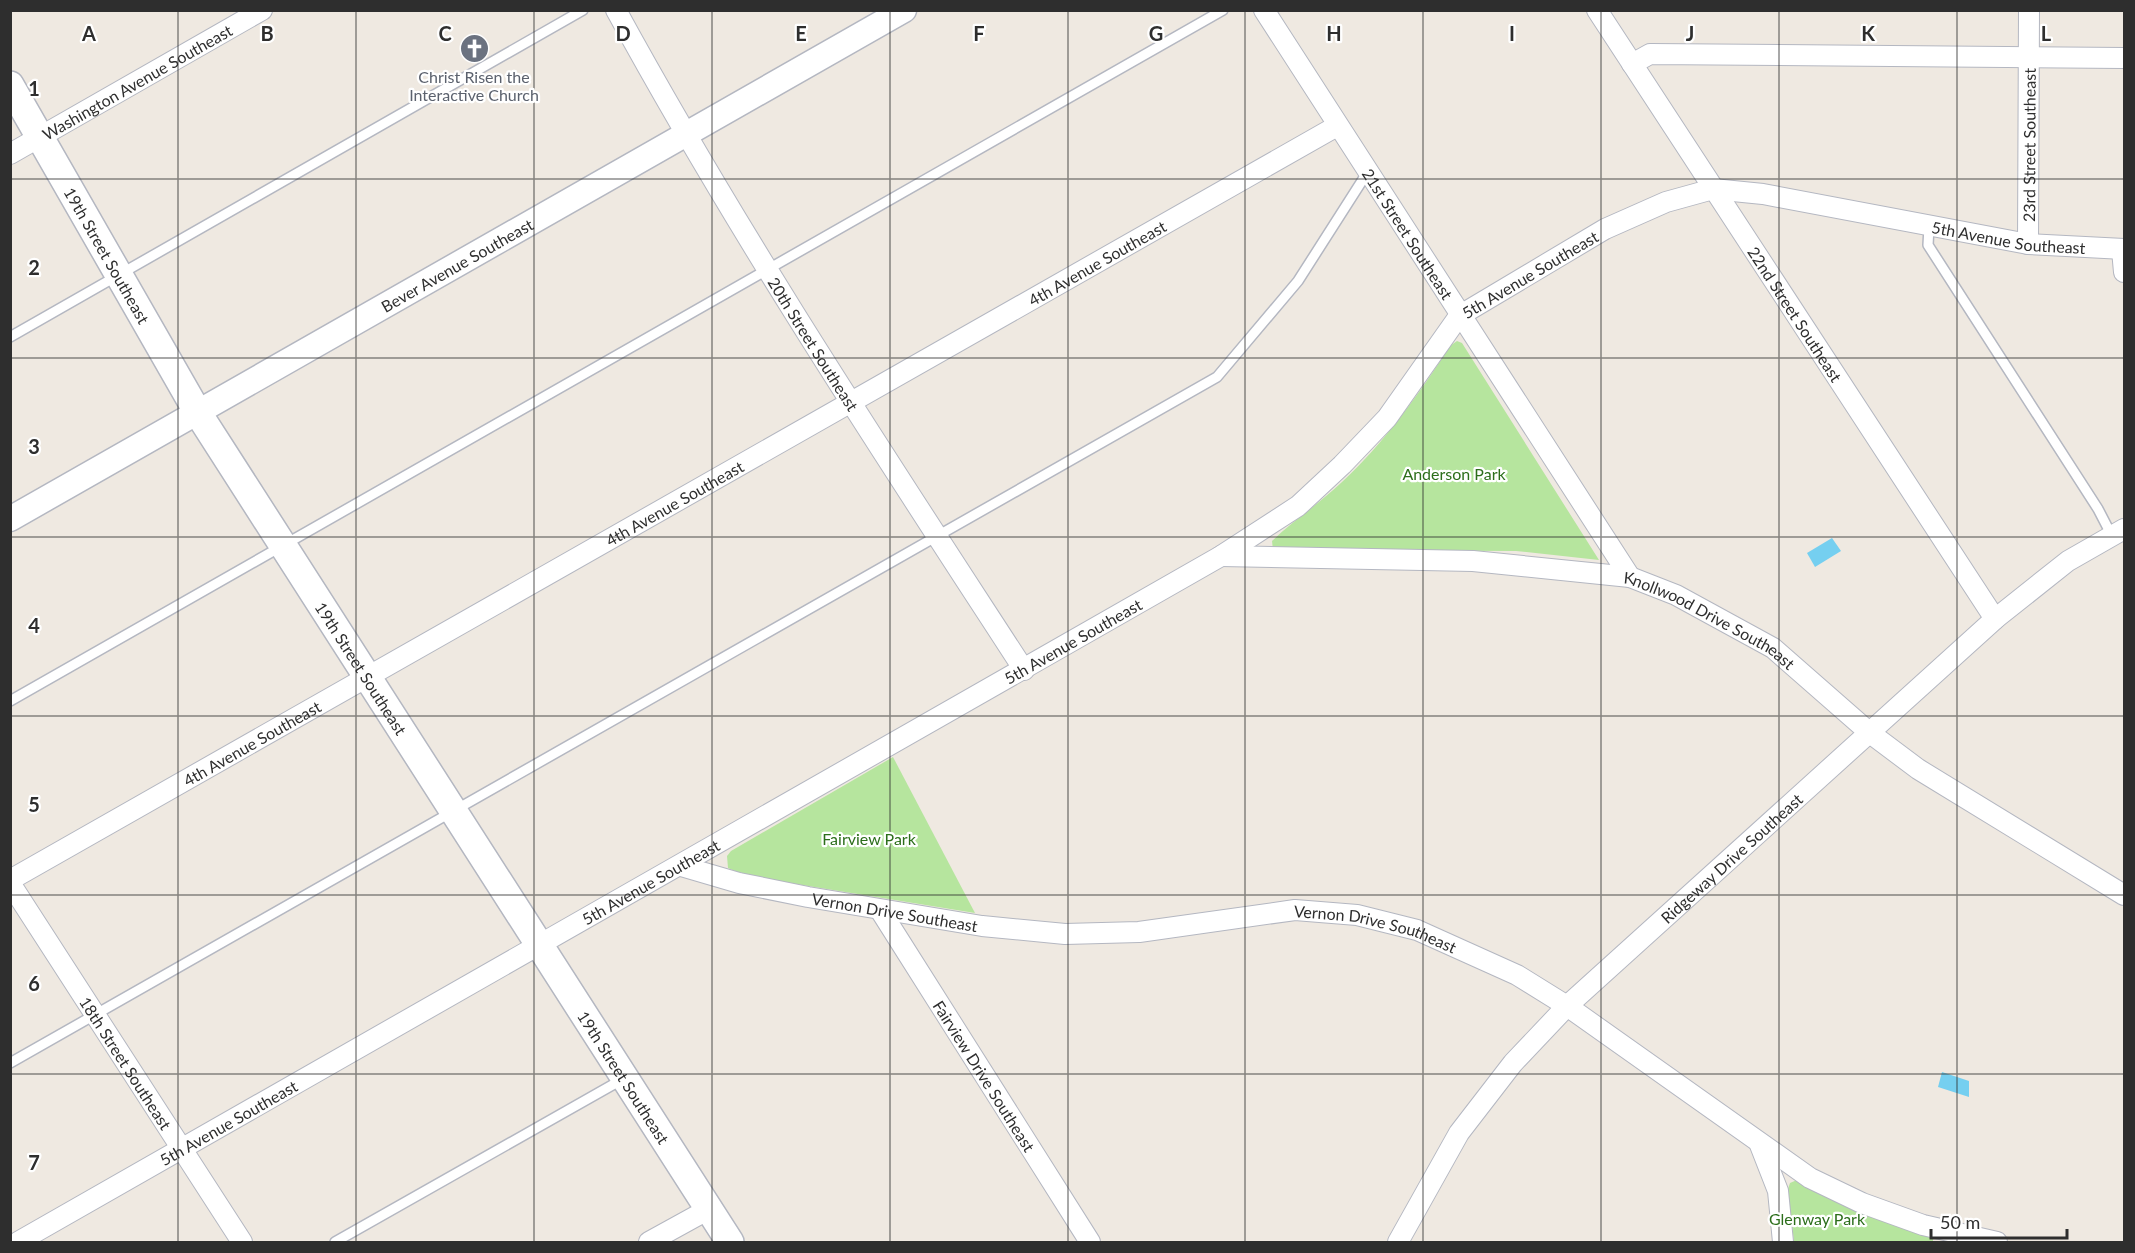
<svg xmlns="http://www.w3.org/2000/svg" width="2135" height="1253" font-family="Lato,sans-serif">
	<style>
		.green { fill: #b6e59e }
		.water { fill: #75cff0 }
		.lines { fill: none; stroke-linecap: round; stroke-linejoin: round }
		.service-casing { stroke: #b4b7c1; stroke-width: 12 }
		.minor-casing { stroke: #b4b7c1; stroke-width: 22 }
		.tertiary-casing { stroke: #b4b7c1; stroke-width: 27 }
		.secondary-casing { stroke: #b4b7c1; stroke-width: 30 }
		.service { stroke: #fff; stroke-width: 9 }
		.minor { stroke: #fff; stroke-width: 20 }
		.tertiary { stroke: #fff; stroke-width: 24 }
		.secondary { stroke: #fff; stroke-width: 27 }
		.grid { fill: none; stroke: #2e2e2e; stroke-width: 1.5; stroke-opacity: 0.55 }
		.labels { text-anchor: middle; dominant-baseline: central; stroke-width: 4.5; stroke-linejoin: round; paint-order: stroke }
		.worship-label { font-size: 16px; fill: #5b616d; stroke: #fff }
		.street-label { font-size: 16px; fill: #2e2e2e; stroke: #fff }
		.park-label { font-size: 16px; fill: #2c6e1b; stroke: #fff }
		.grid-label { font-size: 20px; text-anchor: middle; font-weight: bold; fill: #2e2e2e; stroke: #fff; stroke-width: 4.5; stroke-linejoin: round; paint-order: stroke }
	</style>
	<rect width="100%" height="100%" fill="#efe9e1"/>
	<g class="green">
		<path d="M 1457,341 L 1462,343 L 1599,560 L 1516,551 L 1273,550 L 1272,541 C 1294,520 1320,503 1342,482 C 1385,442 1419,394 1450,346 Z"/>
		<polygon points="893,757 975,913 746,876 728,868 727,856 731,851"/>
		<polygon points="1797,1180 1928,1235 1933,1238 1933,1242 1794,1242 1788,1189 1790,1183"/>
	</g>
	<g class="water">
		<polygon points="1832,538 1841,551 1815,567 1807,553"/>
		<polygon points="1942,1072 1969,1081 1969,1097 1938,1087"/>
	</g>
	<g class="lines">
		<defs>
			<g id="service">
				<polyline points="1929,227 1928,245 2098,509 2112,536"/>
				<polyline points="10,337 583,10"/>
				<polyline points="10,701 1223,10"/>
				<polyline points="10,1063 1217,377 1298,281 1367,173"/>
				<polyline points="335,1242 623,1079"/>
			</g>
			<g id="minor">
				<path id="s1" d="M 616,10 C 740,237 883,453 1024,670"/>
				<path id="s2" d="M 1264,10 L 1630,577"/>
				<path id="s3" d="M 1597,10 L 1995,619"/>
				<polyline points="1632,64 1650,54 2124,58"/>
				<path id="s4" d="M 10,154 L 262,10"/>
				<path id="s5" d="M 2028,244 L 2029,10"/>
				<polyline points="2122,250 2124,272"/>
				<path id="s6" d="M 1221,556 L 1473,561 L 1630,577 L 1676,595 L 1773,648 L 1870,733 L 1918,769 L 2124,895"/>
				<path id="s7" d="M 681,866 L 739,883 L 808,897 L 982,926 L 1065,934 L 1139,932 L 1295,910 L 1357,915 L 1417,930 L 1517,975 L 1567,1006 L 1810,1178 L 1862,1203 L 1923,1225 L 1997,1242"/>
				<path id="s8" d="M 10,880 L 1337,126"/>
				<path id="s9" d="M 10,883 L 242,1242"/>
				<path id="s10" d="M 880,910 L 1090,1242"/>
				<polyline points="1760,1145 1778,1191 1783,1242"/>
				<path id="s11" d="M 18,1242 L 1221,556 L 1298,506 L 1342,465 L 1387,418 L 1459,316 L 1605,229 L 1666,202 L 1713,189 L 1763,194 L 2028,244 L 2124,249"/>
				<polyline points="649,1242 709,1209"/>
				<path id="s12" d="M 1398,1242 L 1459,1133 L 1513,1063 L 1567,1006 L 1995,619 L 2068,561 L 2124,529"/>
			</g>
			<g id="tertiary">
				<path id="s13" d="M 10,519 L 904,10"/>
			</g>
			<g id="secondary">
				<path id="s14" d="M 10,85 L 198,413 L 730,1242"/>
			</g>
		</defs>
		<use href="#service" class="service-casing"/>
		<use href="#minor" class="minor-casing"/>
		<use href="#tertiary" class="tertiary-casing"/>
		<use href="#secondary" class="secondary-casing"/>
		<use href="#service" class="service"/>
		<use href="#minor" class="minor"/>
		<use href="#tertiary" class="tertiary"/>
		<use href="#secondary" class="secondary"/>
	</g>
	<path class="grid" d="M 178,10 L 178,1242M 356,10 L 356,1242M 534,10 L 534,1242M 712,10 L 712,1242M 890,10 L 890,1242M 1068,10 L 1068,1242M 1245,10 L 1245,1242M 1423,10 L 1423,1242M 1601,10 L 1601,1242M 1779,10 L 1779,1242M 1957,10 L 1957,1242M 10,179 L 2124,179M 10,358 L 2124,358M 10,537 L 2124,537M 10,716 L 2124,716M 10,895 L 2124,895M 10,1074 L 2124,1074"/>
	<defs>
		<symbol id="church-disc" viewBox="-11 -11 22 22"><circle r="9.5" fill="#6b7280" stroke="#fff"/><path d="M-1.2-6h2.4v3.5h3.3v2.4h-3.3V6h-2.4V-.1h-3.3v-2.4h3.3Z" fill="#fff"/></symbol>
	</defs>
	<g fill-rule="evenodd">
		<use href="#church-disc" x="458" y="32" width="33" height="33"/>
	</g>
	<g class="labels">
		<g class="worship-label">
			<text x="474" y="76">Christ Risen the<tspan x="474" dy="18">Interactive Church</tspan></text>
		</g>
		<g class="street-label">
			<text stroke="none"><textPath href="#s4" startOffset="146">Washington Avenue Southeast</textPath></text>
			<text stroke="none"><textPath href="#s5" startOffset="99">23rd Street Southeast</textPath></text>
			<text stroke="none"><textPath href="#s2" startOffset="266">21st Street Southeast</textPath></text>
			<text stroke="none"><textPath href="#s11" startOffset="2312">5th Avenue Southeast</textPath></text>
			<text stroke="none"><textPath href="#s14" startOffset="196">19th Street Southeast</textPath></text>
			<text stroke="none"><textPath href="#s8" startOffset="1250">4th Avenue Southeast</textPath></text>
			<text stroke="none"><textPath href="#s13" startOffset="514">Bever Avenue Southeast</textPath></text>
			<text stroke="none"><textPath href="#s11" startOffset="1809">5th Avenue Southeast</textPath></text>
			<text stroke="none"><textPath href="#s3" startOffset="363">22nd Street Southeast</textPath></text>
			<text stroke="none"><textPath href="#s1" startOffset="388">20th Street Southeast</textPath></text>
			<text stroke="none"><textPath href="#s8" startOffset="764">4th Avenue Southeast</textPath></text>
			<text stroke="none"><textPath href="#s6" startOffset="500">Knollwood Drive Southeast</textPath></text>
			<text stroke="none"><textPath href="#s11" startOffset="1214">5th Avenue Southeast</textPath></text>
			<text stroke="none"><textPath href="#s14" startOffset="681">19th Street Southeast</textPath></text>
			<text stroke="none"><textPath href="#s8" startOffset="278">4th Avenue Southeast</textPath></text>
			<text stroke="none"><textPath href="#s12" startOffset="513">Ridgeway Drive Southeast</textPath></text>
			<text stroke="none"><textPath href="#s11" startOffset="728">5th Avenue Southeast</textPath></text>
			<text stroke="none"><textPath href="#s7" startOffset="219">Vernon Drive Southeast</textPath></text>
			<text stroke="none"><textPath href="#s7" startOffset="705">Vernon Drive Southeast</textPath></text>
			<text stroke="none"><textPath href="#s9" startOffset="214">18th Street Southeast</textPath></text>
			<text stroke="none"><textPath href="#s10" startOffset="196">Fairview Drive Southeast</textPath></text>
			<text stroke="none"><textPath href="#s14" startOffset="1167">19th Street Southeast</textPath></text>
			<text stroke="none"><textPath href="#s11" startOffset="242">5th Avenue Southeast</textPath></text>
		</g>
		<g class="park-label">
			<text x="1454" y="473">Anderson Park</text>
			<text x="869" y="838">Fairview Park</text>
			<text x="1817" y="1218">Glenway Park</text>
		</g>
	</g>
	<g class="grid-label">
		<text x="89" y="41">A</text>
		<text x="267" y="41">B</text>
		<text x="445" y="41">C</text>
		<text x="623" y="41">D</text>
		<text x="801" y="41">E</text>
		<text x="979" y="41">F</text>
		<text x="1156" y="41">G</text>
		<text x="1334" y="41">H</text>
		<text x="1512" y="41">I</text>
		<text x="1690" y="41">J</text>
		<text x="1868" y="41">K</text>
		<text x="2046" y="41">L</text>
		<text x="34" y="96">1</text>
		<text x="34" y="275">2</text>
		<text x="34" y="454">3</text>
		<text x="34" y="633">4</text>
		<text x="34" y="812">5</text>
		<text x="34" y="991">6</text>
		<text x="34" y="1170">7</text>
	</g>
	<rect width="2135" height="1253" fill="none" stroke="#2e2e2e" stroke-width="24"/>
	<path d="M1931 1229v9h136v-9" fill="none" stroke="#2e2e2e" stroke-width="3"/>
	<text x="1940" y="1229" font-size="18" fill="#2e2e2e" stroke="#ffffff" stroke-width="4.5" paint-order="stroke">50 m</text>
</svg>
